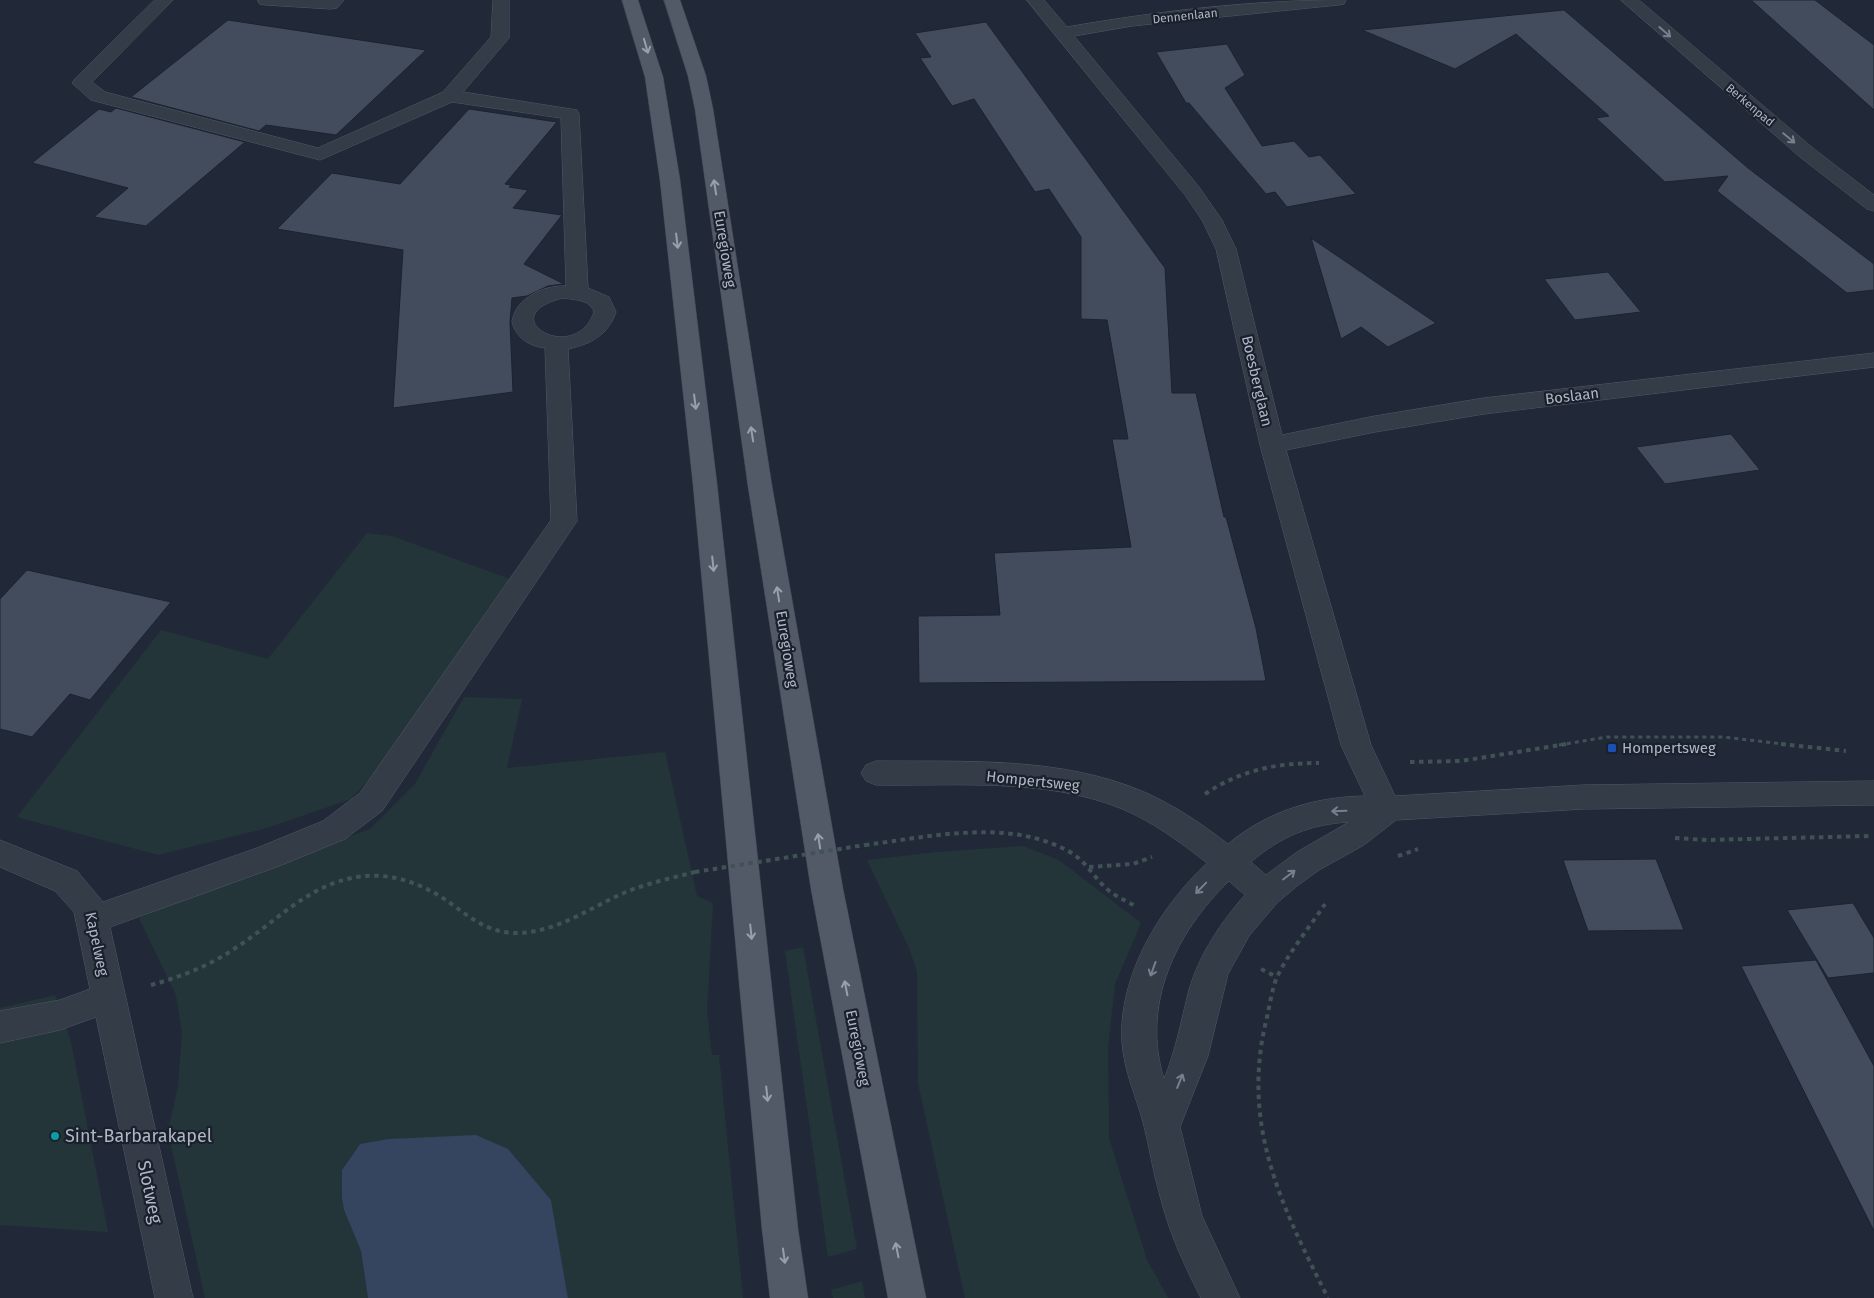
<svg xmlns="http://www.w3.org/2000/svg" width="1874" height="1298" font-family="'Fira Sans',sans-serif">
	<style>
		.green { fill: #233539 }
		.water { fill: #35445f }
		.building { fill: #424c5d; stroke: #1c232f }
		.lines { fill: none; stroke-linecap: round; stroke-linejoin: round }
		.minor-casing { stroke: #525966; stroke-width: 1 }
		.major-casing { stroke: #3e4552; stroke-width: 1 }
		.path-far1 { stroke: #405256; stroke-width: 3; stroke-dasharray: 4 4; stroke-linecap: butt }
		.path { stroke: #405256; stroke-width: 4; stroke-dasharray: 4.5 4.5; stroke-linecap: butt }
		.minor { fill: #343c48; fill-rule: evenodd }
		.major { fill: #525a68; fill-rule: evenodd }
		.path-bridge { stroke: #405256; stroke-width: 4; stroke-dasharray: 4.5 4.5; stroke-linecap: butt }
		.oneway { stroke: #787f8d }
		.oneway2 { stroke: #989fae }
		.transit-dot { fill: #1a4fb4; stroke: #1a212d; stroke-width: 2 }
		.culture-dot { fill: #0f9aa8; stroke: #1a212d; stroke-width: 2 }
		.labels { text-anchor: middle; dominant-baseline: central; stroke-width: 4.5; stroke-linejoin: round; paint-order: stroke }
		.far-street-label { font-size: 12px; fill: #afb6c5; stroke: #1a212d }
		.street-label { font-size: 15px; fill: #afb6c5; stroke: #1a212d }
		.poi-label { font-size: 15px; fill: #afb6c5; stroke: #1a212d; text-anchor: start }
		.near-poi-label { font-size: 18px; fill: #afb6c5; stroke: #1a212d; text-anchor: start }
		.near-street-label { font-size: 18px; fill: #afb6c5; stroke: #1a212d }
	</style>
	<rect width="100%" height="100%" fill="#212938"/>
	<g class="green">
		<polygon points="367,533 392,536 518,582 422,721 351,799 267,828 158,855 17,817 161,630 268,659"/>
		<polygon points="464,697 522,699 507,768 665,752 697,896 713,903 707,1011 712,1055 719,1055 743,1298 568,1298 551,1200 360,1144 342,1170 342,1198 344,1210 361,1251 368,1298 205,1298 168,1131 178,1086 182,1032 176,995 139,918 170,903 370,829 415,784"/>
		<polygon points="1023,846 1059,860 1141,923 1115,984 1108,1047 1109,1138 1147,1260 1168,1298 965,1298 918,1083 917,972 909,948 867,860 937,852"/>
		<polygon points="803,947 857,1249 828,1257 785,951"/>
		<polygon points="55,995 71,1042 108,1232 0,1225 0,1008"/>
		<polygon points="862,1281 865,1298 833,1298 831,1290"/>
	</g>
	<polygon class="water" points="476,1135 508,1149 551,1200 568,1298 368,1298 361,1251 344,1210 342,1198 342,1170 360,1144 389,1139"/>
	<g class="building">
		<polygon points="1751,0 1815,0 1874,45 1874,110"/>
		<polygon points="1564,10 1748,168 1874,264 1874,290 1847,293 1717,191 1728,176 1665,182 1596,118 1609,116 1516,34 1455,69 1362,30"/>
		<polygon points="228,20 426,50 336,135 266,125 259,131 131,97"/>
		<polygon points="986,22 1165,268 1172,393 1196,393 1224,517 1226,517 1256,628 1266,681 919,683 918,616 1000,615 994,553 1131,547 1112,439 1128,439 1107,320 1081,319 1081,237 1049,189 1035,192 974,99 952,106 920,58 931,57 915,33"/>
		<polygon points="1227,44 1245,75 1225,88 1262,146 1294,141 1309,157 1320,155 1356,194 1287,207 1275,192 1266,194 1189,103 1186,103 1156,52"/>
		<polygon points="116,108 245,142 146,226 94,217 128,188 32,163 99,109 111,112"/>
		<polygon points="469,109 557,122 505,184 511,185 509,187 528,190 513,208 562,215 524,264 564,284 548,286 527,296 512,298 510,322 513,392 393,408 403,250 277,229 332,173 400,184"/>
		<polygon points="1311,238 1436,323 1388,347 1361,327 1341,339"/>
		<polygon points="1608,272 1641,312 1575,320 1544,279"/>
		<polygon points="1731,434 1760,470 1665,484 1636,447"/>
		<polygon points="27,570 171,602 90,700 70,694 32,737 0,729 0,599"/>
		<polygon points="1656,859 1684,930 1588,931 1563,860"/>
		<polygon points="1853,903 1874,938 1874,973 1828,978 1787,910"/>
		<polygon points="1816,960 1874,1066 1874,1231 1741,966"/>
	</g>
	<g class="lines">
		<defs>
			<g id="minor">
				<path d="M 155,0 L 173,0 L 92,82 L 105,92 L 318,148 L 443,92 L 491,37 L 493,0 L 509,0 L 509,38 L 463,92 L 577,110 L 579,114 L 588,288 L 609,297 L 616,312 C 608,335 591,344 568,349 L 577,521 L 382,811 L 345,839 L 279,866 L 110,927 L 193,1298 L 155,1298 L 96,1017 L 60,1030 L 0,1043 L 0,1011 L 60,1000 L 90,989 L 74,912 L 55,891 L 0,867 L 0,840 L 77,871 L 103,902 L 257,848 L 323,821 L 360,793 L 551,520 L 545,348 C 529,346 516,338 512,322 C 515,298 544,285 566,286 L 561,118 L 452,102 L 320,160 L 91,100 L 72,83 L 75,79 ZM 563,298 C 575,300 589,299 594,312 C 575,367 489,316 563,298 Z"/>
				<polygon points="258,0 344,0 337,8 331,9 266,5 260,4"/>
				<path d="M 1027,0 L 1044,0 L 1067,27 C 1159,11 1253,0 1346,0 L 1344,4 L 1338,5 L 1132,26 L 1074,36 L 1199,187 L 1222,220 L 1236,249 L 1282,435 L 1375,416 L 1484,398 L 1874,353 L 1874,367 L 1484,414 L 1375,432 L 1286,450 L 1371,745 L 1395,796 L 1584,785 L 1874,781 L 1874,805 L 1584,809 L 1396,820 L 1364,845 L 1319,870 L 1297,886 L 1277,903 L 1249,936 L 1228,974 L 1208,1056 L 1180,1127 L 1202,1216 L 1240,1298 L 1201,1298 C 1184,1265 1169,1232 1160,1196 C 1153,1173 1150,1149 1144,1126 C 1137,1098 1124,1072 1122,1042 C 1118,976 1160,907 1207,863 C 1180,842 1152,821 1120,808 C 1045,778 956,786 876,785 L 866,781 L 861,773 L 866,765 L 876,761 C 965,762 1060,756 1144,792 C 1174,805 1202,824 1228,844 C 1268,811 1314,797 1365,796 L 1341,745 L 1260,445 L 1216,249 L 1202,220 L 1185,195 ZM 1349,822 L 1297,852 L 1266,875 L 1251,862 C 1280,837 1310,824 1349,822 ZM 1229,881 L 1245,895 C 1221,922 1199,955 1189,990 C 1181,1021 1176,1050 1164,1079 C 1141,1005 1175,933 1229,881 Z"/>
				<polygon points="1621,0 1639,0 1814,149 1874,195 1874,211 1867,209 1800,157"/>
			</g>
			<g id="major">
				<polygon points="622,0 638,0 663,77 680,180 717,484 798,1229 808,1298 770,1298 762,1229 693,484 660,180 645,77"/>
				<polygon points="664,0 680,0 706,76 713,109 772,486 843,889 926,1298 888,1298 811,889 748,486 695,109 688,76"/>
			</g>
		</defs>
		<use href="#minor" class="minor-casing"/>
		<use href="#major" class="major-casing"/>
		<polyline class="path-far1" points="1559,745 1607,737 1723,737 1792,745"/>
		<g class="path">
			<polyline points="1781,744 1846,751"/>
			<polyline points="1410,762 1461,761 1567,744"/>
			<path d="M 1205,794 C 1241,770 1276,763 1319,763"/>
			<polyline points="1675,838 1707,840 1869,836"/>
			<path d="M 865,845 C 929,837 1008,818 1068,851 C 1084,859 1093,876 1106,888 C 1114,896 1125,900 1135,906"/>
			<polyline points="1398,856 1418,849"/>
			<polyline points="1089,867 1133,864 1152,857"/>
			<path d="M 1325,904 C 1311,925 1287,955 1277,977 C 1272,989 1270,1004 1267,1017 C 1240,1124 1281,1205 1328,1298"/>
			<polyline points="1261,969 1277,977"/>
			<path d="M 151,985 C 180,977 209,966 234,949 C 275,923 307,885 357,877 C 390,872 418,882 446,900 C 467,915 486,932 513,933 C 555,934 589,908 626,892 C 648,883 672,878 695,872"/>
		</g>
		<use href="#minor" class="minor"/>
		<use href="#major" class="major"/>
		<polyline class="path-bridge" points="695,872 865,845"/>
	</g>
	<defs><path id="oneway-shaft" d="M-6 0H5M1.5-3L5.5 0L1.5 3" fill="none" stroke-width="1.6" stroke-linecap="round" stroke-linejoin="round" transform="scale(1.25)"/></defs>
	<g class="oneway">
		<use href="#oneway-shaft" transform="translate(1665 32) rotate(41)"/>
		<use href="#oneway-shaft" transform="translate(1789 138) rotate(40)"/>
		<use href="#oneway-shaft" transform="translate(1339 811) rotate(178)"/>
		<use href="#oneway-shaft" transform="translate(1289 875) rotate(-37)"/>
		<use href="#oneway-shaft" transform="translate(1201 888) rotate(134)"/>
		<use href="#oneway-shaft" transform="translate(1153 969) rotate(110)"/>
		<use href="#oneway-shaft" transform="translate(1180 1081) rotate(-68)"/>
	</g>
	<g class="oneway2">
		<use href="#oneway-shaft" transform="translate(646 46) rotate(74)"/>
		<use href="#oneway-shaft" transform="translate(715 187) rotate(-99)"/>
		<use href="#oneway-shaft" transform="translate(677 241) rotate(83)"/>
		<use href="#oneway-shaft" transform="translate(695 402) rotate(83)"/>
		<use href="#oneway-shaft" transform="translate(752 434) rotate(-99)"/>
		<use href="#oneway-shaft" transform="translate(713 564) rotate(84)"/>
		<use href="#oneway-shaft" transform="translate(778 594) rotate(-99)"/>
		<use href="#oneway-shaft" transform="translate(819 841) rotate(-99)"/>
		<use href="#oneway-shaft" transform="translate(751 932) rotate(84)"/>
		<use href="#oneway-shaft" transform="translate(846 988) rotate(-101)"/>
		<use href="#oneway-shaft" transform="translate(767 1094) rotate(84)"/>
		<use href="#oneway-shaft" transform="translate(897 1250) rotate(-101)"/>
		<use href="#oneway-shaft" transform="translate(784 1256) rotate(82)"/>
	</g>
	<rect class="transit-dot" x="1607" y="743" width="10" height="10" rx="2.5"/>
	<circle class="culture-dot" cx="55" cy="1136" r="5"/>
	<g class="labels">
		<g class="far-street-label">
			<text transform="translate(1185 16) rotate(-6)">Dennenlaan</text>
			<text transform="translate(1750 105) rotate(40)">Berkenpad</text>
		</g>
		<g class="street-label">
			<text transform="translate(725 249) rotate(81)">Euregioweg</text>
			<text transform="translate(1257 381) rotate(77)">Boesberglaan</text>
			<text transform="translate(1572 396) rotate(-7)">Boslaan</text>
			<text transform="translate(787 649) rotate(81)">Euregioweg</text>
			<text transform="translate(1033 781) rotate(6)">Hompertsweg</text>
			<text transform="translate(97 944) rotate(78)">Kapelweg</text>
			<text transform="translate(858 1048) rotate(79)">Euregioweg</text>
		</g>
		<g class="poi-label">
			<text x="1622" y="748">Hompertsweg</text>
		</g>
		<g class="near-poi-label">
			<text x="65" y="1136">Sint-Barbarakapel</text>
		</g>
		<g class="near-street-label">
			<text transform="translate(150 1192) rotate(78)">Slotweg</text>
		</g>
	</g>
</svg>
